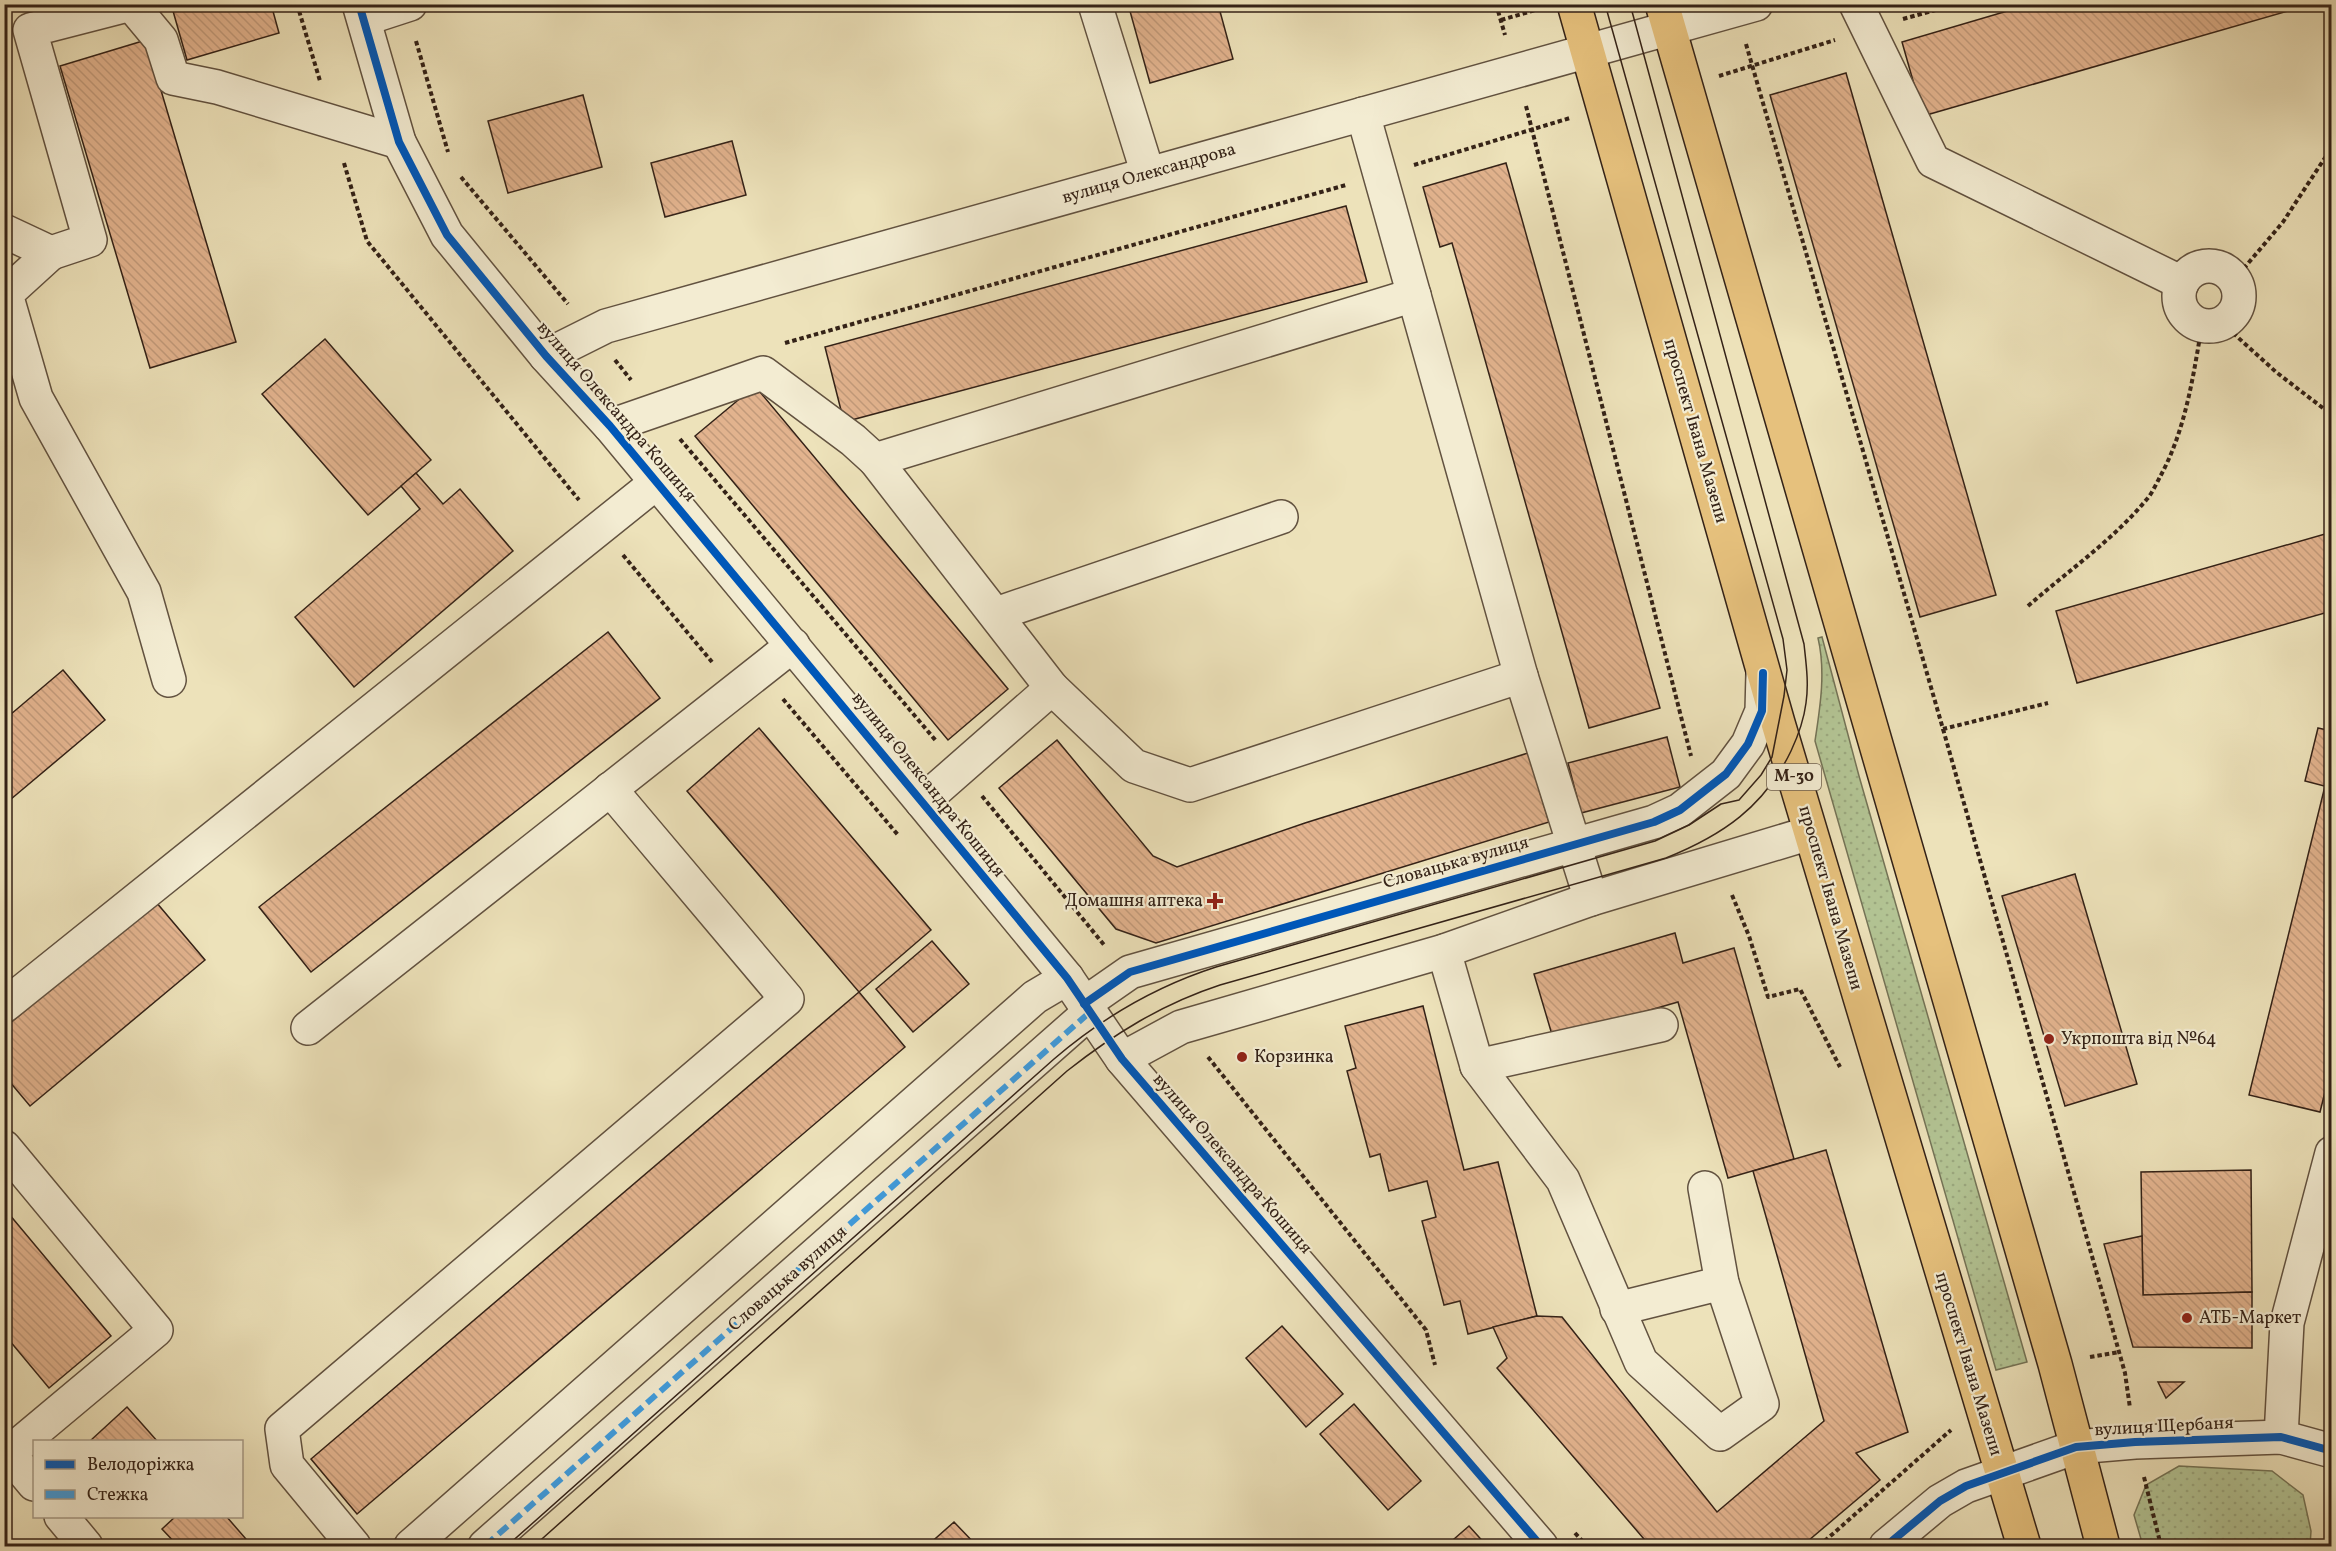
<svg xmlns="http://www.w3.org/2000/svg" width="2336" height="1551" font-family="Vollkorn,serif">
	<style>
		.grass { fill: url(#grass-dots); stroke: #747356; stroke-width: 1.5 }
		.building { fill: url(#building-back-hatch); stroke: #342217; stroke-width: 1.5 }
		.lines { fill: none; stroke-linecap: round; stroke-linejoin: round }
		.minor-casing { stroke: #625240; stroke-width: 36 }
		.highway-casing { stroke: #342217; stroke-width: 36 }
		.path { stroke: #342217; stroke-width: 4; stroke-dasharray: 4.5 3; stroke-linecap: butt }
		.minor { stroke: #f3ecd2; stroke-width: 33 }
		.highway { stroke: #e6c17d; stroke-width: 33 }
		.tram { stroke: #342217; stroke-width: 1.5 }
		.quiet { stroke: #3e9cdf; stroke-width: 6; stroke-dasharray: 12 6; stroke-linecap: butt }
		.cycleway-casing { stroke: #f3ecd2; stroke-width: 11 }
		.cycleway { stroke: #0057b8; stroke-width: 8 }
		.poi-dot { fill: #8f2418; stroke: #f3ecd2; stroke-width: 2 }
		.labels { text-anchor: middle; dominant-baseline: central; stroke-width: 4.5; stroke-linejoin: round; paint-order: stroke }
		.shield { fill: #f3ecd2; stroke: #6d5f4f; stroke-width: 1.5 }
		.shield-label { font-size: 16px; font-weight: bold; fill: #342217 }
		.street-label { font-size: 18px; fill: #342217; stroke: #f3ecd2 }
		.poi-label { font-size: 18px; fill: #342217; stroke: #f3ecd2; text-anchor: start }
	</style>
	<defs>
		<pattern id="grass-dots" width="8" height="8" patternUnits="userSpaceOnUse" patternTransform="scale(1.5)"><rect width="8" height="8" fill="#b3c494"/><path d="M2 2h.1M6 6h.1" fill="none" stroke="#9ba87f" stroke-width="1.8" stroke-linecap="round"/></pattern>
		<pattern id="building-back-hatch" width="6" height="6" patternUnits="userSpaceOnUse" patternTransform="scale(1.5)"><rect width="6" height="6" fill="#e2b38e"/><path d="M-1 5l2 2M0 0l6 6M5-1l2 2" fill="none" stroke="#c29a7a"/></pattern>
	</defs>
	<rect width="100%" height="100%" fill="#ede2ba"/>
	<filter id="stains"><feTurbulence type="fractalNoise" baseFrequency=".00333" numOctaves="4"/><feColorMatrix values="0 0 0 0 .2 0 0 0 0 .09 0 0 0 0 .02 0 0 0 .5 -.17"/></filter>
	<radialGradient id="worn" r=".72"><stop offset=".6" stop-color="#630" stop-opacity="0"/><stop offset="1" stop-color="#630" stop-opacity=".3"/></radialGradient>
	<g class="grass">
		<path d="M 1822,637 L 1859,776 L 2027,1362 L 1996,1370 L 1815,741 C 1820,708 1826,672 1818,638 Z"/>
		<polygon points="2179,1466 2272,1471 2303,1495 2311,1531 2310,1546 2143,1546 2134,1515 2146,1485"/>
	</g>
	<g class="building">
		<polygon points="171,4 271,4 279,33 187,60"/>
		<polygon points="1128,4 1218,4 1233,59 1150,83"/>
		<polygon points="2031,4 2312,4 1923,116 1902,42"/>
		<polygon points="146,40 236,342 150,368 60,66"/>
		<polygon points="1846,73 1996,595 1920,617 1770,95"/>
		<polygon points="583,95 602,167 508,193 488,121"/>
		<polygon points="732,141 746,195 665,217 651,163"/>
		<polygon points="1506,163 1660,708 1589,728 1452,243 1440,247 1423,187"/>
		<polygon points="1346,206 1367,282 844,422 825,347"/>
		<polygon points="325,339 431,460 368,515 262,394"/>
		<polygon points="755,386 1008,689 948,740 695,436"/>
		<polygon points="416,473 443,504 460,489 513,551 354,687 295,617 420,509 401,486"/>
		<polygon points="2332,532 2332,611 2077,683 2056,611"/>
		<polygon points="608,632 660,698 311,972 259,907"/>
		<polygon points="63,670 105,720 4,805 4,720"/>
		<polygon points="759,728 931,930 859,992 687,791"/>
		<polygon points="2318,728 2332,731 2332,788 2305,781"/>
		<polygon points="1667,737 1680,787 1581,813 1568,763"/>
		<polygon points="1057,740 1153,856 1177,867 1305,823 1528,753 1549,822 1156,943 1116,929 999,788"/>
		<polygon points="2325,786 2332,788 2332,1064 2320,1112 2249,1095"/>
		<polygon points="2075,874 2137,1084 2065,1106 2002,896"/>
		<polygon points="156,902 205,960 30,1106 4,1075 4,1028"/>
		<polygon points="1675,933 1683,963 1734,948 1794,1159 1728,1178 1678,1002 1553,1038 1534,974"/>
		<polygon points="932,941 969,984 913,1032 876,989"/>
		<polygon points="859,992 905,1047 357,1514 311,1459"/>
		<polygon points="1423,1006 1464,1170 1498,1162 1537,1316 1468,1334 1460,1301 1444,1305 1422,1221 1436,1217 1427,1181 1389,1191 1380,1154 1370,1157 1347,1071 1356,1068 1345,1026"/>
		<polygon points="1826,1150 1908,1432 1856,1453 1880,1480 1802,1546 1650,1546 1497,1368 1507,1358 1493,1327 1537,1316 1562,1317 1717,1512 1824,1421 1753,1171"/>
		<polygon points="2251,1170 2252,1292 2143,1295 2141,1172"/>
		<polygon points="4,1208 111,1336 49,1388 4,1334"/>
		<polygon points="2142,1236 2143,1295 2252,1292 2252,1348 2133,1347 2104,1244"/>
		<polygon points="1282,1326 1343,1394 1306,1427 1246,1358"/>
		<polygon points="2158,1382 2184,1382 2166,1398"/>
		<polygon points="1354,1404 1421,1481 1388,1510 1320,1434"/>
		<polygon points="127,1407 158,1442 91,1442 90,1441"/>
		<polygon points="176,1516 226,1516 252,1546 178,1546 162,1529"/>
		<polygon points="954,1522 977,1546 927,1546"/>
		<polygon points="1469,1526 1487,1546 1446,1546"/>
	</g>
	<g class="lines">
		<defs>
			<g id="minor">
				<polyline points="131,4 161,40 173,78 217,87 399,142"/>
				<polyline points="359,4 399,142 447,235 546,356 610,426 922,802 1067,978 1122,1059 1541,1546"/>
				<polyline points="1095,4 1148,174"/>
				<polyline points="1856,4 1933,161 2182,283"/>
				<polyline points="364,19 410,4"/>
				<polyline points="1363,114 1521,676"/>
				<polyline points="4,231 51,253 90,240 30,30 131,4"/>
				<polyline points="51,253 6,294 36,398 144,592 169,680"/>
				<circle cx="2209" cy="296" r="30"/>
				<polyline points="546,356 606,326 1756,4"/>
				<polyline points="610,426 763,373 853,440 875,460"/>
				<polyline points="996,614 1281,517"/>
				<polyline points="1052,688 875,460 1414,295"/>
				<polyline points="922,802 1052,688 1134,766 1190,785 1521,676 1591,899"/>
				<polyline points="1444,951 1477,1066 1563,1180 1641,1362 1720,1434 1762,1404 1722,1283 1705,1188"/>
				<polyline points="1084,1004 1130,972 1654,822 1680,810 1726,774 1748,744 1762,711 1763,673"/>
				<polyline points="4,1006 657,482"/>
				<polyline points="308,1028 793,645"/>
				<polyline points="1122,1059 1181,1027 1444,951 1591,899 1810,833"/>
				<polyline points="1477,1066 1661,1025"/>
				<polyline points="4,1147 156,1330 9,1453"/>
				<polyline points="1617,1309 1722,1283"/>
				<polyline points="2281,1437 2287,1323 2332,1153"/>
				<polyline points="4,1448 34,1484"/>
				<polyline points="61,1516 86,1546"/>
				<polyline points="354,1546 287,1465 282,1429 787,999 610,789"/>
				<polyline points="411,1546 1035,997 1067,978"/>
				<polyline points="485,1546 1090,1012"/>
				<polyline points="1886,1546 1940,1501 1966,1486 2076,1447 2135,1442 2281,1437 2332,1451"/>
			</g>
			<g id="highway">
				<polyline points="1574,4 1778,723 2024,1546"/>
				<polyline points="1662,4 2055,1364 2103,1546"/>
			</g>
		</defs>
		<use href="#minor" class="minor-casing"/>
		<use href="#highway" class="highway-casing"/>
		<g class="path">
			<polyline points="297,4 320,81"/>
			<polyline points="1496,4 1505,35"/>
			<polyline points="1903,19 1957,4"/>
			<polyline points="1501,20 1539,9"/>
			<polyline points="416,41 448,152"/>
			<polyline points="1746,44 1943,729 2048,703"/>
			<polyline points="1719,76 1835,40"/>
			<polyline points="1526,106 1691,756"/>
			<polyline points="344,163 367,241 579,500"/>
			<polyline points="1414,165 1570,118"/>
			<polyline points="461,177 568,304"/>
			<polyline points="2234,280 2283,222 2332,147"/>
			<polyline points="2222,323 2276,372 2332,415"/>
			<polyline points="785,343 1346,185"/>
			<polyline points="615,360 631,380"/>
			<polyline points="680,439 937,742"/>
			<polyline points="623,555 712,662"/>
			<path d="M 2028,606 C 2068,571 2113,540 2147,499 C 2153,492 2157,482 2161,475 C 2186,428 2193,377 2202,325"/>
			<polyline points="783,699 898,835"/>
			<polyline points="1943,729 2125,1373 2130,1408"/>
			<polyline points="982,796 1105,946"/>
			<polyline points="1732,895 1749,936 1768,997 1800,989 1840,1067"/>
			<polyline points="1208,1057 1426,1330 1435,1365"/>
			<polyline points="2090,1357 2119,1352"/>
			<polyline points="2144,1477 2161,1546"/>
			<polyline points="1575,1533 1587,1546"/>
			<polyline points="1819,1546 1951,1430"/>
		</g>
		<use href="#minor" class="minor"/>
		<use href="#highway" class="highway"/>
		<g class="tram">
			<path d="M 507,1546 L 1054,1059 C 1103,1017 1154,987 1216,967 L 1655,841 L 1689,825 L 1721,804 L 1739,800 L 1761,775 L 1772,757 L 1784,696 L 1787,670 L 1783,639 L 1605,4"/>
			<path d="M 534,1546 L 1067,1071 C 1114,1034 1162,1004 1220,985 L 1666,858 C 1723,835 1764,807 1791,751 C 1798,736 1804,719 1806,703 C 1809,683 1806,663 1804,644 L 1630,4"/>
		</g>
		<polyline class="quiet" points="485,1546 1090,1012"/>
		<defs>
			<g id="cycleway">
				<polyline points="359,4 399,142 447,235 546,356 610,426 922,802 1067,978 1122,1059 1541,1546"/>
				<polyline points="1084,1004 1130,972 1654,822 1680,810 1726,774 1748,744 1762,711 1763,673"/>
				<polyline points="1886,1546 1940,1501 1966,1486 2076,1447 2135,1442 2281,1437 2332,1451"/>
			</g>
		</defs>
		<use href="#cycleway" class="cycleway-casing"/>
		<use href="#cycleway" class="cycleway"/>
	</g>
	<g class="poi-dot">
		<path d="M1212 892h6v6h6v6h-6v6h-6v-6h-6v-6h6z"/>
		<circle cx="2049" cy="1039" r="6"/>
		<circle cx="1242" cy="1057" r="6"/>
		<circle cx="2187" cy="1318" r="6"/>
	</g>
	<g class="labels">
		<rect class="shield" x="1767" y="764" width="54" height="26" rx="4.5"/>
		<g class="shield-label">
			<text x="1794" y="777">М-30</text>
		</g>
		<g class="street-label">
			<text transform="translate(1149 174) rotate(-16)">вулиця Олександрова</text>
			<text transform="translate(616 412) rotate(49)">вулиця Олександра Кошиця</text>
			<text transform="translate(1695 431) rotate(74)">проспект Івана Мазепи</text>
			<text transform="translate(928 785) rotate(51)">вулиця Олександра Кошиця</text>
			<text transform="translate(1456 863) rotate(-16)">Словацька вулиця</text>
			<text transform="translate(1830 898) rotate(74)">проспект Івана Мазепи</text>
			<text transform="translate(1232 1164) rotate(49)">вулиця Олександра Кошиця</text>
			<text transform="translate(788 1279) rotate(-41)">Словацька вулиця</text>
			<text transform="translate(1968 1364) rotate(73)">проспект Івана Мазепи</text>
			<text transform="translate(2164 1427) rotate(-3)">вулиця Щербаня</text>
		</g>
		<g class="poi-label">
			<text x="1203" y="901" text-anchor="end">Домашня аптека</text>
			<text x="2061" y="1039">Укрпошта від №64</text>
			<text x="1254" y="1057">Корзинка</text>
			<text x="2199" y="1318">АТБ-Маркет</text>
		</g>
	</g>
	<rect width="2336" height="1551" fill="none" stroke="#ede2ba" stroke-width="24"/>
	<rect x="6" y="6" width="2324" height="1539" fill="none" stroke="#342217" stroke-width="3"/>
	<rect x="12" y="12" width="2312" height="1527" fill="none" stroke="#342217" stroke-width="1.5"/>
	<rect x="33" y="1440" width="210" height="78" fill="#f3ecd2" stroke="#a79b87" stroke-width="1.5"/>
	<rect x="45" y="1460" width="30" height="9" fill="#0057b8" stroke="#a79b87" stroke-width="1.5"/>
	<text x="87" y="1470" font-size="18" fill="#342217">Велодоріжка</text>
	<rect x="45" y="1490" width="30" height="9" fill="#3e9cdf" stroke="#a79b87" stroke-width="1.5"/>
	<text x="87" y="1500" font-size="18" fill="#342217">Стежка</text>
	<rect width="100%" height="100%" filter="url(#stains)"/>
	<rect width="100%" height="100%" fill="url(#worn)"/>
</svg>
